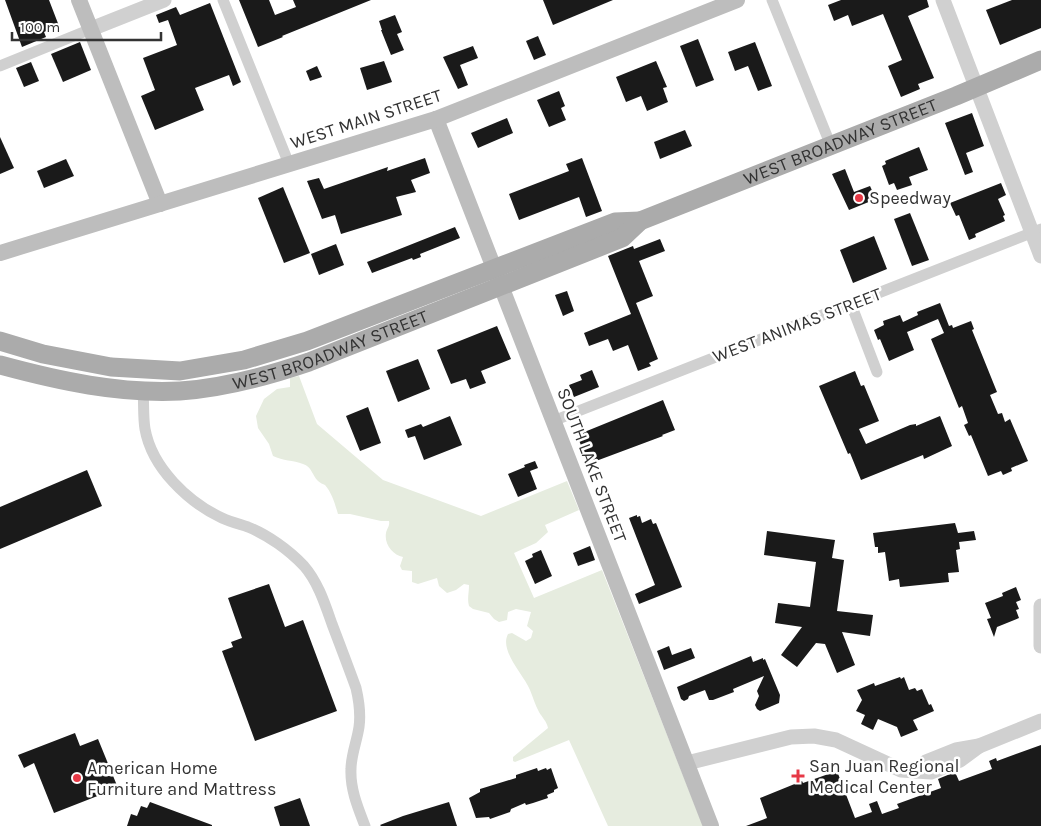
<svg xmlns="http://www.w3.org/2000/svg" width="1041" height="826" font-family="Karla,sans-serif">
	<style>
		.green { fill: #e6ecdf }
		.building { fill: #1a1a1a }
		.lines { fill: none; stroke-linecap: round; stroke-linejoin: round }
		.minor { stroke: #d0d0d0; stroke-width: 11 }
		.tertiary { stroke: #d0d0d0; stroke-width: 15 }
		.secondary { stroke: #bdbdbd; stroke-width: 16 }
		.primary { stroke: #ababab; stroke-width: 19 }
		.poi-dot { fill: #e63946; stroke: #fff; stroke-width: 2 }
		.labels { text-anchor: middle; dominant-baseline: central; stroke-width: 5; stroke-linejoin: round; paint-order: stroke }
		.street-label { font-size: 18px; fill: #333; stroke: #fff }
		.poi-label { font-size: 18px; fill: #333; stroke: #fff; text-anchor: start }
	</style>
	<rect width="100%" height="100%" fill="#fff"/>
	<path class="green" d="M 299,376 L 317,424 L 383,480 L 481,516 L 567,481 L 579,510 L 545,525 L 548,532 L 536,543 L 514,553 L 534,598 L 602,570 L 703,826 L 608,826 L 569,740 L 515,762 L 513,761 L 513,757 L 548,728 C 547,722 542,717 539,712 C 535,705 533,697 530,690 C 524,675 499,651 508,634 L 512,633 L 526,641 L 531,638 L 533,631 L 527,626 L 531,612 L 516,609 L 508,612 L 507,620 L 499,622 L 494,619 L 489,613 L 473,609 L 469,606 C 467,599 469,593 469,585 L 464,584 L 456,590 L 447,593 L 439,586 L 437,578 L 418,584 L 412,582 L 412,571 L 402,570 L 400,566 L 403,557 C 393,555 384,544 386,533 C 387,528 390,526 389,521 L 381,521 L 350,514 L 338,514 C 335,504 332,493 325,485 C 323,484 320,483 318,481 C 312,475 312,467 303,464 C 293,460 283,461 273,456 L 269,444 L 258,428 L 256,416 L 264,399 L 277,389 L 290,387 L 290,378 Z"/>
	<g class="building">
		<polygon points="5,0 49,0 59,26 44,32 46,37 22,47"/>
		<polygon points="239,0 269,0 275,15 296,7 293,0 371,0 282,36 283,37 258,47"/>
		<polygon points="543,0 613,0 553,25"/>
		<polygon points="841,0 927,0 929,7 908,16 934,78 918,84 920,89 901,97 888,66 902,60 883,14 852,26 848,15 834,21 828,5"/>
		<polygon points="1012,0 1041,0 1041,28 1000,45 986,10"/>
		<polygon points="210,3 241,82 233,86 229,75 195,88 204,110 155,130 141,96 155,90 143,58 177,45 168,20 159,23 156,15 176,7 180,15"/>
		<polygon points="395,15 402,32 397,34 404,50 391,55 381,30 382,30 379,21"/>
		<polygon points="538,36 546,55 534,60 526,41"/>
		<polygon points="698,39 714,80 696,87 680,46"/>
		<polygon points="80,42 91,70 63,82 51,54"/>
		<polygon points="755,42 772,86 758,91 748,66 735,71 728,52"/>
		<polygon points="473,46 478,58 460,65 468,85 458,89 443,57"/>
		<polygon points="384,61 392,82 367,90 360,68"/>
		<polygon points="656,61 667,87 663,88 668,102 647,111 641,96 626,102 616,77"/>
		<polygon points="31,62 39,81 24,87 16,68"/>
		<polygon points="317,66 322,77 310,81 306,71"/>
		<polygon points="559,91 565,106 561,108 566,120 549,127 537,100"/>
		<polygon points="972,113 984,146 966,153 973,172 965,175 945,123"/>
		<polygon points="507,118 513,133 478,148 471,133"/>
		<polygon points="685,130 692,146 660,159 654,142"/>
		<polygon points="0,137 14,168 0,174"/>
		<polygon points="919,147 928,170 909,177 912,185 897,190 894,183 889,185 882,166 886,164 885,161"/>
		<polygon points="425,158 430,173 411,180 416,192 396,197 402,215 341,234 335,215 322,219 307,181 319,178 324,189 388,167 387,171"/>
		<polygon points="582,158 602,211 586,217 579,197 519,220 509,194 569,171 566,164"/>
		<polygon points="66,159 74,176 44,188 37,171"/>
		<polygon points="845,169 854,192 870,186 876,199 849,210 832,174"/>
		<polygon points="1001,183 1006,195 998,199 1005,215 1003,216 1005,221 975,234 976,237 969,240 959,215 956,216 950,203"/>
		<polygon points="283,187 310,253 284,263 258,198"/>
		<polygon points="910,213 929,260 912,266 894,219"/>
		<polygon points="455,227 460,238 420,254 421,257 413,260 412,258 372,273 367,262"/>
		<polygon points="874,236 887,269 853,283 840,250"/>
		<polygon points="660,239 665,251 639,261 653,296 636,303 658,359 649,363 651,366 638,371 628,345 613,351 608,339 589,346 584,333 631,314 608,256 633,246 634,249"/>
		<polygon points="336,244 344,265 319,275 311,254"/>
		<polygon points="567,291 574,311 563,316 555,295"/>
		<polygon points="940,303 949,326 952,325 953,328 971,321 974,329 972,330 997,392 990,395 998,414 1002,413 1005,422 1010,419 1028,461 1011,468 1012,471 1003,475 1001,471 988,476 971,435 969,436 964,425 968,423 962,406 959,408 931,339 944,333 938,319 907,332 914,350 889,361 880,339 878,340 874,330 884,325 883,321 900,315 903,322 918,315 917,312"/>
		<polygon points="497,326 511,359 481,371 486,383 470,389 466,379 451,384 437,350"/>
		<polygon points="418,359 430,389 398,402 386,371"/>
		<polygon points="592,370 599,387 574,397 569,385 582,380 580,375"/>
		<polygon points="855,371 861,386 864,385 879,421 859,429 866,444 910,425 916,424 916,426 940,416 952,446 924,459 923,455 861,480 850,453 848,454 819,386"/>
		<polygon points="663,400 675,430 662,435 663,436 588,464 577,435"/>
		<polygon points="368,407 381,443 360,451 346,416"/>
		<polygon points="450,416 462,445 424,460 415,436 408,438 405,430 421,424 423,427"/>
		<polygon points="535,461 538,468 530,471 537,489 518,497 508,474 525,467 524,465"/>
		<polygon points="87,470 102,506 0,549 0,507"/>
		<polygon points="637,515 637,517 640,516 642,523 651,519 653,524 656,523 682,587 639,604 635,594 655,585 629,518"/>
		<polygon points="955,523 958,533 974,531 976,540 959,542 960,549 956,550 959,572 948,573 949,582 900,587 899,579 889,581 885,552 878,553 878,547 875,547 873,533"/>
		<polygon points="767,531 835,540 832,558 844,560 837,611 873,615 870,636 842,632 855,665 837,673 825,644 816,643 797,667 781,655 802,627 775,623 778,603 810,607 816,562 764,555"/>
		<polygon points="590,546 595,560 578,566 573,553"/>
		<polygon points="541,550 552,576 535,584 525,561 533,557 532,554"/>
		<polygon points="269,584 285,627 303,620 337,711 255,741 222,651 233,647 231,642 242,638 228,598"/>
		<polygon points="1016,587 1021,600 1016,602 1019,609 1016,610 1019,618 997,627 994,637 987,619 991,618 985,603 1003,596 1002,593"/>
		<polygon points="669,646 672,655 691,648 695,658 664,670 657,651"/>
		<polygon points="751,656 753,662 763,658 763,660 765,659 780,695 779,703 760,711 757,709 755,705 759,696 757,691 764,676 733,689 734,692 713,700 709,700 705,690 689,696 688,699 684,701 681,699 677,687"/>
		<polygon points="900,677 901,679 904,677 909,690 915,688 917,691 922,689 929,705 931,704 934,711 913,720 918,730 901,737 897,727 878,719 873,730 861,724 865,715 856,711 862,700 857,690 874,683 875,686"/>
		<polygon points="75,733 80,746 98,739 118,788 54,813 34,763 24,768 18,755"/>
		<polygon points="1041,745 1041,826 746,826 767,818 760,798 802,781 803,783 837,771 855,818 872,812 869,804 877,801 882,814 899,808 897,804 941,788 938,779 955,772 959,781 992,769 989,761 996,758 997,761"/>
		<polygon points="537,768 538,771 546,768 547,770 551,768 558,788 554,790 554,792 547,795 548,798 533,803 526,805 525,803 511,809 510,812 490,819 489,817 476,818 469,798 480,792 480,789 516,778 516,775"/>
		<polygon points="300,798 310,826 280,826 274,807"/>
		<polygon points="150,802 212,825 212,826 127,826 131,814 137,816 141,806 147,808"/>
		<polygon points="449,802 457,826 381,826 380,825 403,816"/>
	</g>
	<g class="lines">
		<g class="minor">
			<polyline points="223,0 289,164"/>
			<polyline points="772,0 831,146"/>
			<polyline points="0,66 91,29"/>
			<polyline points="851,304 877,372"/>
			<path d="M 143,391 C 144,403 143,417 145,429 C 152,468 188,502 222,518 C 231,522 239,524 248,527 C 268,535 289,550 304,566 C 318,582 325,604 332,624 C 340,645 348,666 356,688 C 359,701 361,713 359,727 C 357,741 351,755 351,769 C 350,789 358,808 365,826"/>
			<polyline points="553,421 1041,229"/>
		</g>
		<g class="tertiary">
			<polyline points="943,0 1041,256"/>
			<polyline points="91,29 164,0"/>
			<polyline points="1041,606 1041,646"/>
			<polyline points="687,763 791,737 814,736 836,740 901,770 931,772 960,760 979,746"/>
			<polyline points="915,771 926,762 956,750 979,746 1041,721"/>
		</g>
		<g class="secondary">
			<polyline points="79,0 160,204"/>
			<polyline points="436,119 711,826"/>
			<polyline points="0,253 436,119 737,0"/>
		</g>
		<g class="primary">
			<polyline points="0,341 43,354 111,367 180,371 244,360 307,341 615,222 640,221"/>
			<path id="s1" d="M 0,365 C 59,381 119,394 180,391 C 224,388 268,376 309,362 L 622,238 L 640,221 L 956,96 L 1041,60"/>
		</g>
	</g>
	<g class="poi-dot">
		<circle cx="859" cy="198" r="5"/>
		<path d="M795.5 768.5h5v5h5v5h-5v5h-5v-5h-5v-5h5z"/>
		<circle cx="77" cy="778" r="5"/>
	</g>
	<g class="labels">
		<g class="street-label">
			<text transform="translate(366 119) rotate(-18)">WEST MAIN STREET</text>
			<text stroke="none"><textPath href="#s1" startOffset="892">WEST BROADWAY STREET</textPath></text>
			<text transform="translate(797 325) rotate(-21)">WEST ANIMAS STREET</text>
			<text stroke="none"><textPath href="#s1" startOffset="339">WEST BROADWAY STREET</textPath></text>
			<text transform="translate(592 465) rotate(69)">SOUTH LAKE STREET</text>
		</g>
		<g class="poi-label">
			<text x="869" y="198">Speedway</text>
			<text x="809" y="766">San Juan Regional<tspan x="809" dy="21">Medical Center</tspan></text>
			<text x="87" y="768">American Home<tspan x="87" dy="21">Furniture and Mattress</tspan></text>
		</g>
	</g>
	<path d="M12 32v8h149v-8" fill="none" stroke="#333333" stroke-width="2.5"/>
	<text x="20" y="32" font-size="15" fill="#333333" stroke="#ffffff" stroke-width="4" paint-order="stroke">100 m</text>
</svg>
